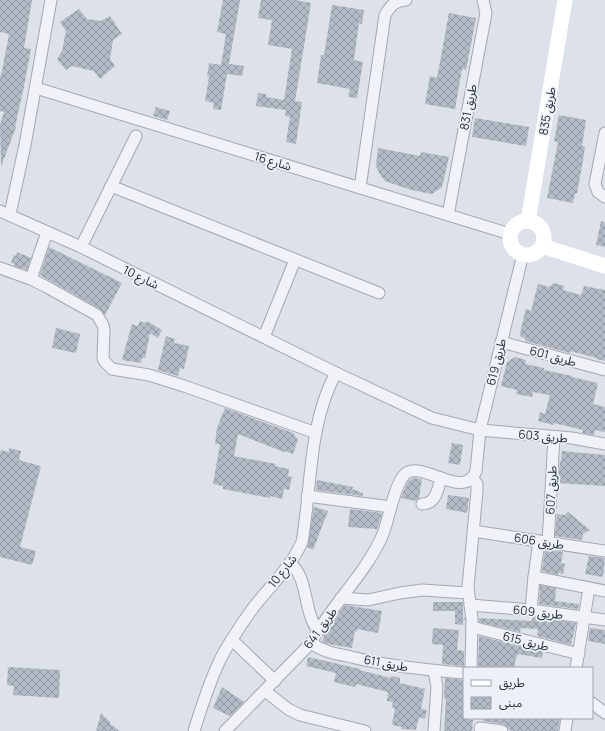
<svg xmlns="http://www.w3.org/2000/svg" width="605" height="731" font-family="Manrope,'Noto Sans Arabic',sans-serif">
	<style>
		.building { fill: url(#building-cross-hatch) }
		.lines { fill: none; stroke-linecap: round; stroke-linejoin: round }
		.street-casing { stroke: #a2a8b3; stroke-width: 13 }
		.street { stroke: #f0f2f7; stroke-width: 11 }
		.secondary { stroke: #fff; stroke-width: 15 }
		.labels { text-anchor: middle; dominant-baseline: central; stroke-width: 3.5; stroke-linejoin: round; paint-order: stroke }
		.street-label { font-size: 12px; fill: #252f41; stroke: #edf0f6 }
	</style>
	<defs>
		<pattern id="building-cross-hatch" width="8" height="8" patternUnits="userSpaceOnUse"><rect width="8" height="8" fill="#b4bac6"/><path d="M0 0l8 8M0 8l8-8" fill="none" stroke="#9298a2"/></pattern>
	</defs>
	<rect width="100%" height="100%" fill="#dde1e9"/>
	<g class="building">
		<polygon points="0,0 32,0 24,48 31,49 24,86 15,127 16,127 1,167 0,124 4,112 0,111 0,76 1,76 9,34 0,32"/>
		<polygon points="223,0 240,0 229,64 244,66 242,76 227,74 221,110 213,109 214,103 205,101 209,77 207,76 209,63 221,65 226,34 217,32"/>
		<polygon points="261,0 295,0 311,3 295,101 302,102 296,144 286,142 290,117 285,116 286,110 256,106 258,93 266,94 266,97 284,100 292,49 268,45 272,20 258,18"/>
		<polygon points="332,5 364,10 362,24 359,23 354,60 363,62 357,98 348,97 350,89 317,83 321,55 324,55"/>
		<polygon points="79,9 87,19 101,21 110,16 122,34 113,40 110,59 115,66 100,79 94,71 72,66 66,70 57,59 62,51 66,31 60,22"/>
		<polygon points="449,13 476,18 466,70 462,69 455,109 425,104 430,76 437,78"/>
		<polygon points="156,107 170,111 167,120 153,116"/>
		<polygon points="559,115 586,120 582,146 585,146 584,155 577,193 575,193 573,203 547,198 558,142 554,141"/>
		<polygon points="475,118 529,127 526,146 472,137"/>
		<polygon points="378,148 420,156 421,152 449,157 442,187 432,194 411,190 385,181 379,173 376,166"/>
		<polygon points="601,221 605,222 605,247 596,245"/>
		<polygon points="49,247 122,283 105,315 100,309 40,275"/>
		<polygon points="17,252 31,258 27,270 14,266 15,264 11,263 14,255 16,256"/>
		<polygon points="554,283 564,286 563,290 581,295 584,286 605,290 605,361 597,359 597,358 570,351 570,353 525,341 525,338 521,337 520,333 526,309 531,311 538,284 549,287"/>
		<polygon points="140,321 146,323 147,321 162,330 158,338 150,333 145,358 142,358 141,363 122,360 132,324 138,326"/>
		<polygon points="56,328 80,334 76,353 52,348"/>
		<polygon points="166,336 175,339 174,343 189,346 184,369 180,368 178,376 158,370"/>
		<polygon points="515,357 526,360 525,364 544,368 544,370 572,376 572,377 598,383 593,404 605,407 605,432 595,430 594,435 582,433 583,430 558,424 553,423 553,425 538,421 540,412 545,414 550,395 533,392 532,397 516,394 517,390 501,386 507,362"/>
		<polygon points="225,408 293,433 298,440 293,454 285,451 284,452 238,434 234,456 276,464 275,466 289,469 288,476 292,477 289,490 284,489 282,499 270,496 270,498 223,489 223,486 213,484 220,444 215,444 217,428"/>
		<polygon points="452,443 463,445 460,465 448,463"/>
		<polygon points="9,448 21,451 19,460 41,466 20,547 36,551 32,565 0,557 0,455 1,450 9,452"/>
		<polygon points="562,451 605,455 605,486 558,483 560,461 561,461"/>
		<polygon points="414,478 422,479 419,498 416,501 401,498 407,483 409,480"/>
		<polygon points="317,480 353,487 352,489 363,493 363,496 316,490"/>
		<polygon points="448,495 469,498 467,513 446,509"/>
		<polygon points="314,507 328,511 313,550 307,547"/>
		<polygon points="350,509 382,513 377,529 348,527"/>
		<polygon points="568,512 590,530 583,534 582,540 555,536 557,514 565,515"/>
		<polygon points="545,549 563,552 561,563 565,564 563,574 558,573 558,575 542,571"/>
		<polygon points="589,556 605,558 603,577 585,574"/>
		<polygon points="540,585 556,588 555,601 579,604 578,609 539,604"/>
		<polygon points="433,602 463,602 463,620 465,617 465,620 463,621 463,625 455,624 455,611 433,611"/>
		<polygon points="345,605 382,611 378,633 357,629 357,632 355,631 352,648 328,644 322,642 325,633"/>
		<polygon points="532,617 576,623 571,645 537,636 538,629 521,628 520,632 479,622 479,618 532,621"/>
		<polygon points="433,628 459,630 457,650 464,651 464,666 442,664 443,645 432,644"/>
		<polygon points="590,628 605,630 605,644 588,641"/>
		<polygon points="479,636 543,652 542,658 518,654 517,657 516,657 514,668 478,668"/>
		<polygon points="308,657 360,669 359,670 391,678 391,676 400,678 400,683 425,689 421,709 427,710 425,719 419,717 416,730 401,729 402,727 392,725 395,708 392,708 393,702 387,701 388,692 356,684 355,687 334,682 336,673 306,666"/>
		<polygon points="8,667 60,670 59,698 13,695 14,686 7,685"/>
		<polygon points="445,678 464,680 464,719 473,720 472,731 444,731 446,699 444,698"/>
		<polygon points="222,687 244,702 230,716 213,708"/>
		<polygon points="101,713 110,722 110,724 120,731 96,731"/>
		<polygon points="484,718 560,718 558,731 511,731 503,724 483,721"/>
	</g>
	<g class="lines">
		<defs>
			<g id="street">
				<polyline points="36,88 510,234"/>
				<polyline points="605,133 595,184 598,192 605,197"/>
				<polyline points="111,186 379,293"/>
				<path d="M 360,188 L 385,15 C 391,5 395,1 406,0"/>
				<polyline points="0,211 81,247 336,373 432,418 480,430 572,438 605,444"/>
				<polyline points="10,214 25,145 51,0"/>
				<polyline points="448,215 486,13 483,0"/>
				<polyline points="81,247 136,136"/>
				<polyline points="0,268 31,279 45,286 97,315 103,325 104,330 103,358 105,362 112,369 149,375 184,386 316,433"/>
				<polyline points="31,279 47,232"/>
				<polyline points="264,337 295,260"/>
				<polyline points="501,342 605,370"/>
				<polyline points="307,496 391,507"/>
				<path d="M 422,504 C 436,504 438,489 441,478"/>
				<polyline points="473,531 605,551"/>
				<polyline points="548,543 554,437"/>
				<path d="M 290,563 C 309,578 303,612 318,630"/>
				<polyline points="534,577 605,591"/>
				<polyline points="341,598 368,600 400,593 422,590 468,593"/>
				<polyline points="470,605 531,610 605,620"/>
				<polyline points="531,610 534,577 539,541"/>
				<polyline points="472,627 579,654"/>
				<polyline points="232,640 275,681"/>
				<path d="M 311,643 C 323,652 337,654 351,657 C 388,666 426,670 464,673"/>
				<polyline points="471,668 472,620 468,587 477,491 477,484 472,478"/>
				<polyline points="576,668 589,588"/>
				<polyline points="434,671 437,687 434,731"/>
				<polyline points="265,691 288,709 300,715 365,731"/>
				<polyline points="592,703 605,713"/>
				<polyline points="480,728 502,731"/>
				<path d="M 194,731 C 201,708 209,684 219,662 C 228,643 241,625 253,608 C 270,586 291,567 302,542 C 312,486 308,424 336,373"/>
				<path d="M 225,731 L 311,643 C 331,605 366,574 383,534 C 389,519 394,485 405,474 C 422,459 464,502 476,471 L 480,430 L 523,254"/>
				<polyline points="565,731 567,718"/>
			</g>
		</defs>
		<use href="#street" class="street-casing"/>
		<use href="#street" class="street"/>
		<g class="secondary">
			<polyline points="528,221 565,0"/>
			<circle cx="527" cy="238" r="17"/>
			<polyline points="542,246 605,266"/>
		</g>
	</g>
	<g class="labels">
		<g class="street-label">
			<text transform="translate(468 107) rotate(-79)">طريق 831</text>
			<text transform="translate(547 111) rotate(-80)">طريق 835</text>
			<text transform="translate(273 161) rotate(17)">شارع 16</text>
			<text transform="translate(141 277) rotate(26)">شارع 10</text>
			<text transform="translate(553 356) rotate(15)">طريق 601</text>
			<text transform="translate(496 362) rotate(-76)">طريق 619</text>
			<text transform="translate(543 436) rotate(5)">طريق 603</text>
			<text transform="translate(551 490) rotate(-87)">طريق 607</text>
			<text transform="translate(539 541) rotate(9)">طريق 606</text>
			<text transform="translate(282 571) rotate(-52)">شارع 10</text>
			<text transform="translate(538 612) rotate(6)">طريق 609</text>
			<text transform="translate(320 628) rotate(-54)">طريق 641</text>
			<text transform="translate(526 641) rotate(14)">طريق 615</text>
			<text transform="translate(386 663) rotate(10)">طريق 611</text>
		</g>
	</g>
	<rect x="463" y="667" width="130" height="52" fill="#edf0f6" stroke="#9da3ae"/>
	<rect x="471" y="680" width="20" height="6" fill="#ffffff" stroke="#9da3ae"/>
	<text x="499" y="687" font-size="12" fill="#252f41">طريق</text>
	<rect x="471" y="697" width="20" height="12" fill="url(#building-cross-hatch)" stroke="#9da3ae"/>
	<text x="499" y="707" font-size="12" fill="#252f41">مبنى</text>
</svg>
